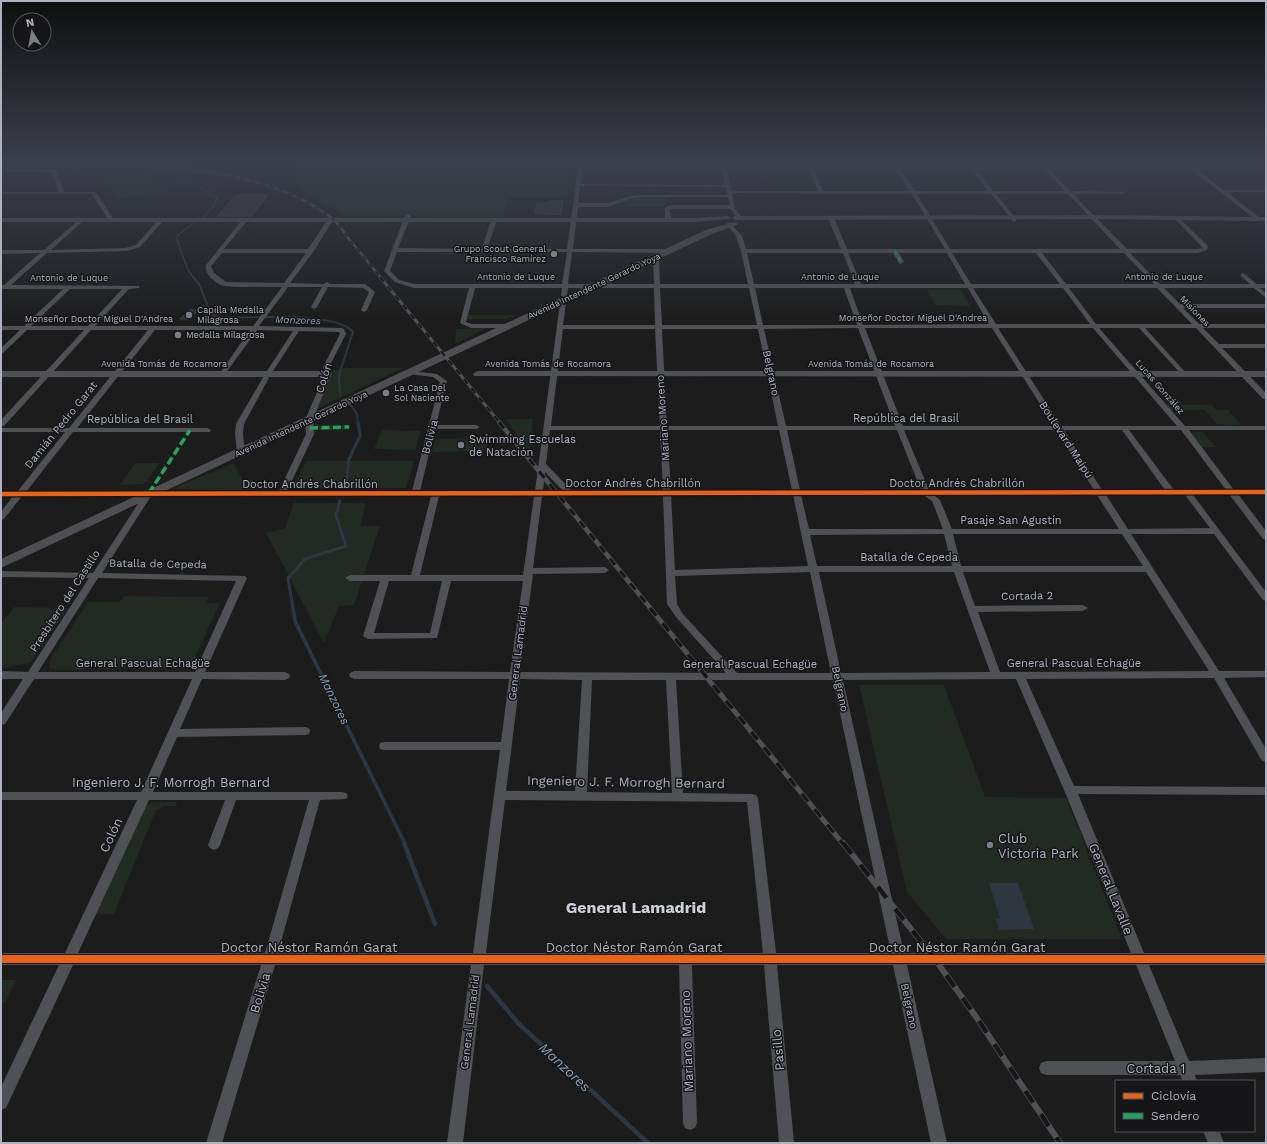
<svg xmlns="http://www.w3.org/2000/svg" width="1267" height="1144" font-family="'Work Sans',sans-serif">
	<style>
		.green { fill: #212a23 }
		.water { fill: #2e373f }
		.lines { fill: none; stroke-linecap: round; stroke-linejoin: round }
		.stream-far4 { stroke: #2e373f; stroke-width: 1.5 }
		.stream-far3 { stroke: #2e373f; stroke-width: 2 }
		.stream-far2 { stroke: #2e373f; stroke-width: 3 }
		.stream-far1 { stroke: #2e373f; stroke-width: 3.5 }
		.stream { stroke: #2e373f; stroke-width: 4.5 }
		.building { fill: #343434; stroke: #444548 }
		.minor { fill: #505155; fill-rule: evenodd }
		.tertiary { fill: #505155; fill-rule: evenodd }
		.secondary { fill: #4f4f53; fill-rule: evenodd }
		.rail-far4-casing { stroke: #505154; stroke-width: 2.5 }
		.rail-far3-casing { stroke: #505154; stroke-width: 3 }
		.rail-far2-casing { stroke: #505154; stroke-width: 4.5 }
		.rail-far1-casing { stroke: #505154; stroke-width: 5 }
		.rail-casing { stroke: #505154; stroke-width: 6 }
		.rail-far4 { stroke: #161618; stroke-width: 1.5; stroke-dasharray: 5; stroke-linecap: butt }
		.rail-far3 { stroke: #161618; stroke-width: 2; stroke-dasharray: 6; stroke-linecap: butt }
		.rail-far2 { stroke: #161618; stroke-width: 3; stroke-dasharray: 8; stroke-linecap: butt }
		.rail-far1 { stroke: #161618; stroke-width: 3.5; stroke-dasharray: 10; stroke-linecap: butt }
		.rail { stroke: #161618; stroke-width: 4.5; stroke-dasharray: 14; stroke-linecap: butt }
		.quiet-far1 { stroke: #20a55d; stroke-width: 2.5; stroke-dasharray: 4.5 2.5; stroke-linecap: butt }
		.quiet { stroke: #20a55d; stroke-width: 3.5; stroke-dasharray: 8 3.5; stroke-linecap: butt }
		.cycleway-far1-casing { stroke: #161618; stroke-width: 7 }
		.cycleway-casing { stroke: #161618; stroke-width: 10 }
		.cycleway-far1 { stroke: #ea6118; stroke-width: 4.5 }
		.cycleway { stroke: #ea6118; stroke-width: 8 }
		.poi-dot { fill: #7a7e85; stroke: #161618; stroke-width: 1.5 }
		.labels { text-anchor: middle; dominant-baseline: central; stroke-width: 3; stroke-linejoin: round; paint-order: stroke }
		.far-poi-label { font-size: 9px; fill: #adb2bd; stroke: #161618; text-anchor: start }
		.far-street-label { font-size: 9px; fill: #adb2bd; stroke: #161618 }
		.far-water-label { font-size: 10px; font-style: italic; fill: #84a0b8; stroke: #161618 }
		.street-label { font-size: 11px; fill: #adb2bd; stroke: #161618 }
		.poi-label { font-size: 11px; fill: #adb2bd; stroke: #161618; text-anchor: start }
		.water-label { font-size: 12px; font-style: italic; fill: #84a0b8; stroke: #161618 }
		.near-street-label { font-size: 13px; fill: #adb2bd; stroke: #161618 }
		.near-poi-label { font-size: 13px; fill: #adb2bd; stroke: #161618; text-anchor: start }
		.near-water-label { font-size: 14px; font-style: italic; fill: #84a0b8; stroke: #161618 }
		.near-quarter-label { font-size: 16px; font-weight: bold; fill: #ced1d9; stroke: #161618 }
	</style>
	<rect width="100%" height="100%" fill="#1c1c1c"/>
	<g class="green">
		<polygon points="295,162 572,162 567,197 509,197 502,217 346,216 299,189"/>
		<polygon points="584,162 704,162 706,164 698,165 583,167"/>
		<polygon points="1188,162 1266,162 1266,166 1192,166"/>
		<polygon points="149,173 165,192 119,199 104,180"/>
		<polygon points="634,197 667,197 667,205 664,207 612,207"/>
		<polygon points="927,290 961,290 970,306 935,305"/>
		<polygon points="466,315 514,315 506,319 465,319"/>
		<polygon points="487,328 455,344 456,329"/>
		<polygon points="345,368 403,368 315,410 331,371"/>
		<polygon points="1166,404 1212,405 1217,410 1228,410 1241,425 1217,424 1205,410 1170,410"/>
		<polygon points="506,419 533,419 530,455"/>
		<polygon points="316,425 351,425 349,430 314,430"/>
		<polygon points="382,430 421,431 415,450 374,449"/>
		<polygon points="1193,432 1203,432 1215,447 1202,447 1192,434"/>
		<polygon points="476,438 489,444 487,451 432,452 435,439"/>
		<polygon points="306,461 414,461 406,488 293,488"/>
		<polygon points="135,463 159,463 145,484 120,485"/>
		<polygon points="234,463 247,490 172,489"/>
		<polygon points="294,503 366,503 360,526 380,526 354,605 339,606 324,643 266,533 285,528"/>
		<polygon points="123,596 209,597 206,603 220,603 191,666 186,668 60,670 50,668 49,661 88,602 120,602"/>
		<polygon points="14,607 68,608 30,663 1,668 1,624"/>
		<polygon points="859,685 944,685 985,797 1066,798 1122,939 946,939 907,892"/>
		<polygon points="155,802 177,802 176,806 164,806 156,810 114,914 95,914 144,808 150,803"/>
		<polygon points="1,980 16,980 5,1003 1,1003"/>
	</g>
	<polygon class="water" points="989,883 1018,883 1034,929 999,930 996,919 1000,918"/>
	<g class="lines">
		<g class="stream-far4">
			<polyline points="183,162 188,169"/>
			<polyline points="187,174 178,181 188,182 211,193 210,195 217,198 214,205 203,218"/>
			<polyline points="193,223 176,237 188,270 194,278"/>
		</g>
		<g class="stream-far3">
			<path d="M 193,277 L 199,284 L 211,314 L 219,318 C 247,318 336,311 353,332 L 339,375 L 340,395"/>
			<polyline points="350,404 357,414 358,423"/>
		</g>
		<g class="stream-far2">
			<polyline points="346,485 349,459 360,436 358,422"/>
			<polyline points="293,609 288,578 305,559 346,546 336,515 340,501"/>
		</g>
		<polyline class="stream-far1" points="293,608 295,621 405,844"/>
		<g class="stream">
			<polyline points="404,843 435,924"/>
			<polyline points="487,986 519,1024 648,1143"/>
		</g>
	</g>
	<g class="building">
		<polygon points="235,195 268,195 252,216 218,216"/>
		<polygon points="549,201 563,201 560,215 535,213 537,203 549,203"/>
		<polygon points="189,310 198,310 190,319 180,319"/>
	</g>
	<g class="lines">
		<g class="minor">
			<polygon points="3,162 8,162 1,167 1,164"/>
			<path d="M 579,162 L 583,162 L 583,167 L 721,167 L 721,162 L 725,162 L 726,167 L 893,167 L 890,162 L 895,162 L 898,167 L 1041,167 L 1040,165 L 1042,164 L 1046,167 L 1266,167 L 1266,169 L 1197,169 L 1223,190 L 1266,190 L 1266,192 L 1227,192 L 1259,217 L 1266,217 L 1266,221 L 1256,220 L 1191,169 L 1049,169 L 1070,191 L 1125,192 L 1125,193 L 1123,194 L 1073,194 L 1127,249 L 1198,249 L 1203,248 L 1175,219 L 1174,218 L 1177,216 L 1208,246 L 1207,250 L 1198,253 L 1130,253 L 1160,284 L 1250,284 L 1240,275 L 1243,273 L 1257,284 L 1266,284 L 1266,288 L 1260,288 L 1266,293 L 1266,298 L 1254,288 L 1164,288 L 1180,304 L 1266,304 L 1266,308 L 1183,308 L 1199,324 L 1266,324 L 1266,328 L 1203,328 L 1219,344 L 1266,344 L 1266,348 L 1222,348 L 1266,393 L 1266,399 L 1263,399 L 1196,328 L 1145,328 L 1186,373 L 1187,374 L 1184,376 L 1182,375 L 1139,328 L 1099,328 L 1185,426 L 1266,426 L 1266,430 L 1189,430 L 1234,490 L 1266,490 L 1266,494 L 1238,494 L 1266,531 L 1266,540 L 1263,539 L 1229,494 L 1193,495 L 1266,592 L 1266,601 L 1263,600 L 1214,534 L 1131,534 L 1219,671 L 1266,671 L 1266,677 L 1224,678 L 1266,749 L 1266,762 L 1262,761 L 1214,678 L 1026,679 L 1074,786 L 1266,787 L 1266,795 L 1078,794 L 1144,953 L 1266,953 L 1266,965 L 1149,965 L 1189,1061 L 1266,1058 L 1266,1072 L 1195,1075 L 1197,1081 L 1183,1081 L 1180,1075 L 1046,1075 L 1041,1073 L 1039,1068 L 1041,1063 L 1046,1061 L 1175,1061 L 1136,965 L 907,965 L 947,1143 L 931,1143 L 893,965 L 777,965 L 794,1142 L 779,1143 L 764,965 L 692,965 L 697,1123 L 695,1128 L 690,1130 L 685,1128 L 683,1123 L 679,965 L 484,965 L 463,1143 L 447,1143 L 471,965 L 275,965 L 222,1143 L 206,1143 L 261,965 L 73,965 L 6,1108 L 1,1110 L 1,1087 L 59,965 L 1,965 L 1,953 L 65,953 L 137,800 L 1,800 L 1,792 L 141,792 L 192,679 L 34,679 L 5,724 L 1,725 L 1,713 L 23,679 L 1,679 L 1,671 L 28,672 L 89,578 L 1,577 L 1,571 L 93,573 L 143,496 L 22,496 L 4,519 L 1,520 L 1,512 L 13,496 L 1,496 L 1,492 L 17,492 L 65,432 L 1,432 L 1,428 L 69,428 L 148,330 L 91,330 L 4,426 L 1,426 L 1,420 L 84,330 L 27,330 L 3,353 L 1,354 L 1,348 L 20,330 L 1,330 L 1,326 L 24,326 L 63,289 L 1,289 L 1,285 L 4,285 L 40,253 L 1,254 L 1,250 L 44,250 L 81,218 L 84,220 L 83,221 L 51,250 L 125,248 L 136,245 L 159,219 L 163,219 L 163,221 L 140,247 L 127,251 L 47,253 L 11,285 L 139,286 L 139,288 L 129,289 L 95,326 L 253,326 L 282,287 C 264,286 244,288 225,286 C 216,285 204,274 206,265 L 242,220 L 247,221 L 224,249 L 308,249 L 328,219 L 332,219 L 333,220 L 314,251 L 290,283 L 324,284 L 327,282 L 330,284 L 365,284 L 375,292 L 367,310 L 364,312 L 361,310 L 369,292 L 363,288 L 328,287 L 317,307 L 314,309 L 311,307 L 322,287 L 288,287 L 259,326 L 342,328 L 344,329 L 346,334 L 329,367 L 331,374 L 313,420 L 314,434 L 287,491 L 412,491 L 440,382 L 433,377 L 408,374 L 408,372 L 410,371 L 437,374 L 447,381 L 436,425 L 476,425 L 480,427 L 476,429 L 435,429 L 420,491 L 535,491 L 562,288 L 475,288 L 466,322 L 472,324 L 509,324 L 512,326 L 509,328 L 471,328 L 460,323 L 469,288 L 414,288 L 395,282 L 384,271 L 405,216 L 408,214 L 411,216 L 398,248 L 482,249 L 491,220 L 494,218 L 497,220 L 487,249 L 567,249 ZM 582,169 L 722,169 L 725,185 L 581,184 ZM 727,169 L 809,169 L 818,191 L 731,191 ZM 814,169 L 895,169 L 910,191 L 823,191 ZM 900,169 L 971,169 L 988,191 L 915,191 ZM 976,169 L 1044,169 L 1065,191 L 993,191 ZM 580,186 L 726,187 L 727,195 L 642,195 L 630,196 L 608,203 L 578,203 ZM 732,193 L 912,194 L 945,249 L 847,249 L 834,218 L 831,216 L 828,218 L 841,249 L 746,249 L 742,236 L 729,222 L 726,224 L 736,236 L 741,251 L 748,284 L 660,284 L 659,257 L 656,255 L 653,257 L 654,284 L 568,284 L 572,252 L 670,253 L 673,251 L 670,249 L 573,249 L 578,207 L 608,207 L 633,198 L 642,197 L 728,197 L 730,205 L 671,205 L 665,207 L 665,220 L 668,222 L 671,220 L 670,209 L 730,209 L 739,220 L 743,220 L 744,219 L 735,209 ZM 917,194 L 991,194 L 1014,222 L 1017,220 L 996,194 L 1068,194 L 1120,249 L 950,249 ZM 397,252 L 567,252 L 562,284 L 414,284 L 399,280 L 390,271 ZM 222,253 L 306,253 L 284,283 L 226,282 L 214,273 L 211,266 ZM 747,253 L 843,253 L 855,284 L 754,284 ZM 848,253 L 893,253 L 899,263 L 901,264 L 904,262 L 899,253 L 947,253 L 965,284 L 861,284 ZM 952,253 L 1036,253 L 1060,284 L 971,284 ZM 1042,253 L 1124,253 L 1154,284 L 1066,284 ZM 568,288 L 654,288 L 655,325 L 563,325 ZM 660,288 L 749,288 L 757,325 L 662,325 ZM 755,288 L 844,288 L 857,325 L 763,325 ZM 850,288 L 968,288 L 989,324 L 863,325 ZM 973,288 L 1063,288 L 1090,324 L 996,324 ZM 1069,288 L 1157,288 L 1192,324 L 1096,324 ZM 70,289 L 122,289 L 88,326 L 31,326 ZM 858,328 L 895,426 L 786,426 L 764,329 ZM 865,328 L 992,328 L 1054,426 L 903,426 ZM 998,328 L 1093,328 L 1177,426 L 1061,426 ZM 563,329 L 655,329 L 660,426 L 551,426 ZM 662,329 L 758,329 L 778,426 L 667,426 ZM 155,330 L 250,330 L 220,373 L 223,375 L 225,374 L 257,330 L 293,331 L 265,374 L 236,424 L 235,434 L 237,452 L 241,454 L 245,452 L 243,434 L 244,424 L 271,374 L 299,331 L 339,332 L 340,334 L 323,367 L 325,374 L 305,420 L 306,434 L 279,491 L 26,492 L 73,432 L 210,432 L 211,430 L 207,428 L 77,428 ZM 550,430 L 660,430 L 663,491 L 572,491 L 546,464 ZM 667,430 L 779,430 L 792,490 L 671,490 ZM 787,430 L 897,430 L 921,490 L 800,490 ZM 904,430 L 1056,430 L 1094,490 L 929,490 ZM 1064,430 L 1122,430 L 1165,490 L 1102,490 ZM 1129,430 L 1181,430 L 1226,490 L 1174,490 ZM 545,472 L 563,491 L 543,491 ZM 663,495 L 667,604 L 676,617 L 726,673 L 520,672 L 533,574 L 605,573 L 609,570 L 605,567 L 533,568 L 542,496 ZM 671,495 L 793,495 L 808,566 L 675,570 ZM 801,495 L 923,495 L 932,501 L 943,529 L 809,529 ZM 934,495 L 1097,495 L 1119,529 L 952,529 L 940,500 ZM 1106,495 L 1185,495 L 1210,528 L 1128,529 ZM 151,496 L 431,496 L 411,575 L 350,575 L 345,578 L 350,581 L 380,581 L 363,636 L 368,639 L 437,638 L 451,581 L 523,581 L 510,672 L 354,671 L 350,673 L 349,675 L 350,677 L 354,679 L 509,679 L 501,742 L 384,742 L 380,743 L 379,746 L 380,749 L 384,750 L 500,750 L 473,953 L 278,953 L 320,800 L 346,799 L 348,796 L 346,793 L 342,792 L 153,792 L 177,737 L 305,735 L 309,734 L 310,731 L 309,728 L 305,727 L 180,729 L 202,679 L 285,680 L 289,678 L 290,676 L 289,674 L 285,672 L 205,672 L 247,578 L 245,576 L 102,573 ZM 439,496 L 534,496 L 523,575 L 420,575 ZM 944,534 L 952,566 L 817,566 L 810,535 ZM 953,534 L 1122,534 L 1143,566 L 961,566 ZM 810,572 L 831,673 L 737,673 L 682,613 L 677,604 L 675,576 ZM 819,572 L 954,572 L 990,672 L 841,673 ZM 963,572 L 1146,572 L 1209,671 L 1000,672 L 978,612 L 1083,611 L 1088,608 L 1083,605 L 975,606 ZM 98,578 L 236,581 L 195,672 L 38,672 ZM 389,581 L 442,581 L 430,633 L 374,633 ZM 520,679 L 582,680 L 575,791 L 506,791 ZM 1016,679 L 1064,790 L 1131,953 L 904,953 L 843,680 ZM 592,680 L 666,680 L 672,793 L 587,792 ZM 676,680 L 833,680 L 891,953 L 776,953 L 758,798 L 756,795 L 752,794 L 683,793 ZM 149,800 L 225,800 L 208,845 L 210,848 L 214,850 L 218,848 L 220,845 L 236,800 L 309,800 L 265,953 L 78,953 ZM 505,800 L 747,802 L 763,953 L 486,953 Z"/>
			<polygon points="1,170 56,170 64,192 96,192 114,220 109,221 92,194 1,194 1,192 59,192 52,172 1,172"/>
			<polygon points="1203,1131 1219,1131 1224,1143 1208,1143"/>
		</g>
		<g class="tertiary">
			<polygon points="1,371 328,371 332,374 328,377 1,377"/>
			<polygon points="477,371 1266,371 1266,377 474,376 473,374"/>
		</g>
		<g class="secondary">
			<polygon points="1092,215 1258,217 1261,219 1258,221 1092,219 735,220 732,218 735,216"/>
			<polygon points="728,216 731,218 730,219 696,222 1,222 1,218 696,218"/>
			<polygon points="735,222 738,224 737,225 712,234 1,568 1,559 706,230"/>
		</g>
		<defs>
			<path id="rail-far4" d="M 1,168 C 102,167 249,153 333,219 C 339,224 344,232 348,238 C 359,251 370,264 381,278"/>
			<polyline id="rail-far3" points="380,277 500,423"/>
			<polyline id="rail-far2" points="499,422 651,609"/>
			<polyline id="rail-far1" points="650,608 843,844"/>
			<polyline id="rail" points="843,843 934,958 979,1021 1060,1143"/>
		</defs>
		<use href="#rail-far4" class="rail-far4-casing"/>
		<use href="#rail-far3" class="rail-far3-casing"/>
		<use href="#rail-far2" class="rail-far2-casing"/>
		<use href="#rail-far1" class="rail-far1-casing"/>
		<use href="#rail" class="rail-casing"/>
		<use href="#rail-far4" class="rail-far4"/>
		<use href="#rail-far3" class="rail-far3"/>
		<use href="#rail-far2" class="rail-far2"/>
		<use href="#rail-far1" class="rail-far1"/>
		<use href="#rail" class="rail"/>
		<g class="quiet-far1">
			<polyline points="72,162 77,169"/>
			<polyline points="895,251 901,262"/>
		</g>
		<g class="quiet">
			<polyline points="310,428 349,427"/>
			<polyline points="149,493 190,430"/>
		</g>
		<defs>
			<polyline id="cycleway-far1" points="1,494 1266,492"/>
			<polyline id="cycleway" points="1,959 1266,959"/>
		</defs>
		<use href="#cycleway-far1" class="cycleway-far1-casing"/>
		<use href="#cycleway" class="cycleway-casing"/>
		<use href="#cycleway-far1" class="cycleway-far1"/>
		<use href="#cycleway" class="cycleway"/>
	</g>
	<linearGradient id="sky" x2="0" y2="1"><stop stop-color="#0f0f0f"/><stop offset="0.5" stop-color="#3a404b"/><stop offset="1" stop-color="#3a404b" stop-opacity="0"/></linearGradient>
	<rect width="1267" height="323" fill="url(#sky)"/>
	<g class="poi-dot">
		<circle cx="554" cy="254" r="4"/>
		<circle cx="189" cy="315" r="4"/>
		<circle cx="178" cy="335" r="4"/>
		<circle cx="386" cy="393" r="4"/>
		<circle cx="461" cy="445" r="4"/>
		<circle cx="990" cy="845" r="4"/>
	</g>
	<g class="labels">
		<g class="far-poi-label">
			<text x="546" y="249" text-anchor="end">Grupo Scout General<tspan x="546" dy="10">Francisco Ramírez</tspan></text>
			<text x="197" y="310">Capilla Medalla<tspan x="197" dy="10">Milagrosa</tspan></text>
			<text x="186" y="335">Medalla Milagrosa</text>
			<text x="394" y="388">La Casa Del<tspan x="394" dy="10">Sol Naciente</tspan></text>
		</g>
		<g class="far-street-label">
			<text x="516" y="277">Antonio de Luque</text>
			<text x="840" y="277">Antonio de Luque</text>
			<text x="1164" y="277">Antonio de Luque</text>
			<text x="69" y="278">Antonio de Luque</text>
			<text transform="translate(594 286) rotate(-25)">Avenida Intendente Gerardo Yoya</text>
			<text transform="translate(1195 311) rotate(46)">Misiones</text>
			<text x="913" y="318">Monseñor Doctor Miguel D'Andrea</text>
			<text x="99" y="319">Monseñor Doctor Miguel D'Andrea</text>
			<text x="164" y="364">Avenida Tomás de Rocamora</text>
			<text x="548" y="364">Avenida Tomás de Rocamora</text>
			<text x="871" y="364">Avenida Tomás de Rocamora</text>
			<text transform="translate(1160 387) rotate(49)">Lucas González</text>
			<text transform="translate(301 424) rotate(-25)">Avenida Intendente Gerardo Yoya</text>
		</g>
		<g class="far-water-label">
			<text transform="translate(298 320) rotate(2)">Manzores</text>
		</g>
		<g class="street-label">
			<text transform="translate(771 373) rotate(78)">Belgrano</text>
			<text transform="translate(324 378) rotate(-73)">Colón</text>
			<text transform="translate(663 418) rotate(-94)">Mariano Moreno</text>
			<text x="906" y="418">República del Brasil</text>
			<text x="140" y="419">República del Brasil</text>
			<text transform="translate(61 425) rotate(-51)">Damián Pedro Garat</text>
			<text transform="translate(430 437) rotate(-75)">Bolivia</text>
			<text transform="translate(1066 440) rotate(57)">Boulevard Maipú</text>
			<text x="633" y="483">Doctor Andrés Chabrillón</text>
			<text x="957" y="483">Doctor Andrés Chabrillón</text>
			<text x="310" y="484">Doctor Andrés Chabrillón</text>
			<text x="1011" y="520">Pasaje San Agustín</text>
			<text x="909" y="557">Batalla de Cepeda</text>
			<text transform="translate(158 564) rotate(1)">Batalla de Cepeda</text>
			<text transform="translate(1027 596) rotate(-1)">Cortada 2</text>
			<text transform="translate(65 601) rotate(-57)">Presbítero del Castillo</text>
			<text transform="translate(518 653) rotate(-83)">General Lamadrid</text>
			<text x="143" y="663">General Pascual Echagüe</text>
			<text x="1074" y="663">General Pascual Echagüe</text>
			<text x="750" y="664">General Pascual Echagüe</text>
			<text transform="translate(840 689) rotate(78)">Belgrano</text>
			<text transform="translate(909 1006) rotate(78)">Belgrano</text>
			<text transform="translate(470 1022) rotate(-83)">General Lamadrid</text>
		</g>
		<g class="poi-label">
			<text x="469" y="439">Swimming Escuelas<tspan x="469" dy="13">de Natación</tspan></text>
		</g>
		<g class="water-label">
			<text transform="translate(334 699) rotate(64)">Manzores</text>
		</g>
		<g class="near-street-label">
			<text x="171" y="782">Ingeniero J. F. Morrogh Bernard</text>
			<text transform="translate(626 782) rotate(1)">Ingeniero J. F. Morrogh Bernard</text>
			<text transform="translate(111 835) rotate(-65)">Colón</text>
			<text transform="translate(1111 889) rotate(68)">General Lavalle</text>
			<text x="309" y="947">Doctor Néstor Ramón Garat</text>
			<text x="634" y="947">Doctor Néstor Ramón Garat</text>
			<text x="957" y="947">Doctor Néstor Ramón Garat</text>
			<text transform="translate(260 993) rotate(-73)">Bolivia</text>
			<text transform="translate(687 1041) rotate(-92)">Mariano Moreno</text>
			<text transform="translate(778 1050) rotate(-95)">Pasillo</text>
			<text x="1156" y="1068">Cortada 1</text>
		</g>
		<g class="near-poi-label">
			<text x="998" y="838">Club<tspan x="998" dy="15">Victoria Park</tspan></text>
		</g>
		<g class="near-water-label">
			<text transform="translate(565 1067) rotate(43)">Manzores</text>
		</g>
		<g class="near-quarter-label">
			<text x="636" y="907">General Lamadrid</text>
		</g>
	</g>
	<rect width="1267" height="1144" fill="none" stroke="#adb2bd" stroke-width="4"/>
	<rect x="1115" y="1080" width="140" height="52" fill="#161618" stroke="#52545a"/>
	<rect x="1123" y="1093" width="20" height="6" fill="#ea6118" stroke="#52545a"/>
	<text x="1151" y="1100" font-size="12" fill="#adb2bd">Ciclovía</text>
	<rect x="1123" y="1113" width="20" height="6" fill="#20a55d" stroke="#52545a"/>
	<text x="1151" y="1120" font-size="12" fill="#adb2bd">Sendero</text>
	<g transform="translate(32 32) rotate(349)"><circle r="19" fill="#161618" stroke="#52545a"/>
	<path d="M0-3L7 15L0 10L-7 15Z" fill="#7a7e85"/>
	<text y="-6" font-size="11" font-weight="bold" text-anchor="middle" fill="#adb2bd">N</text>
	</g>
</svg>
